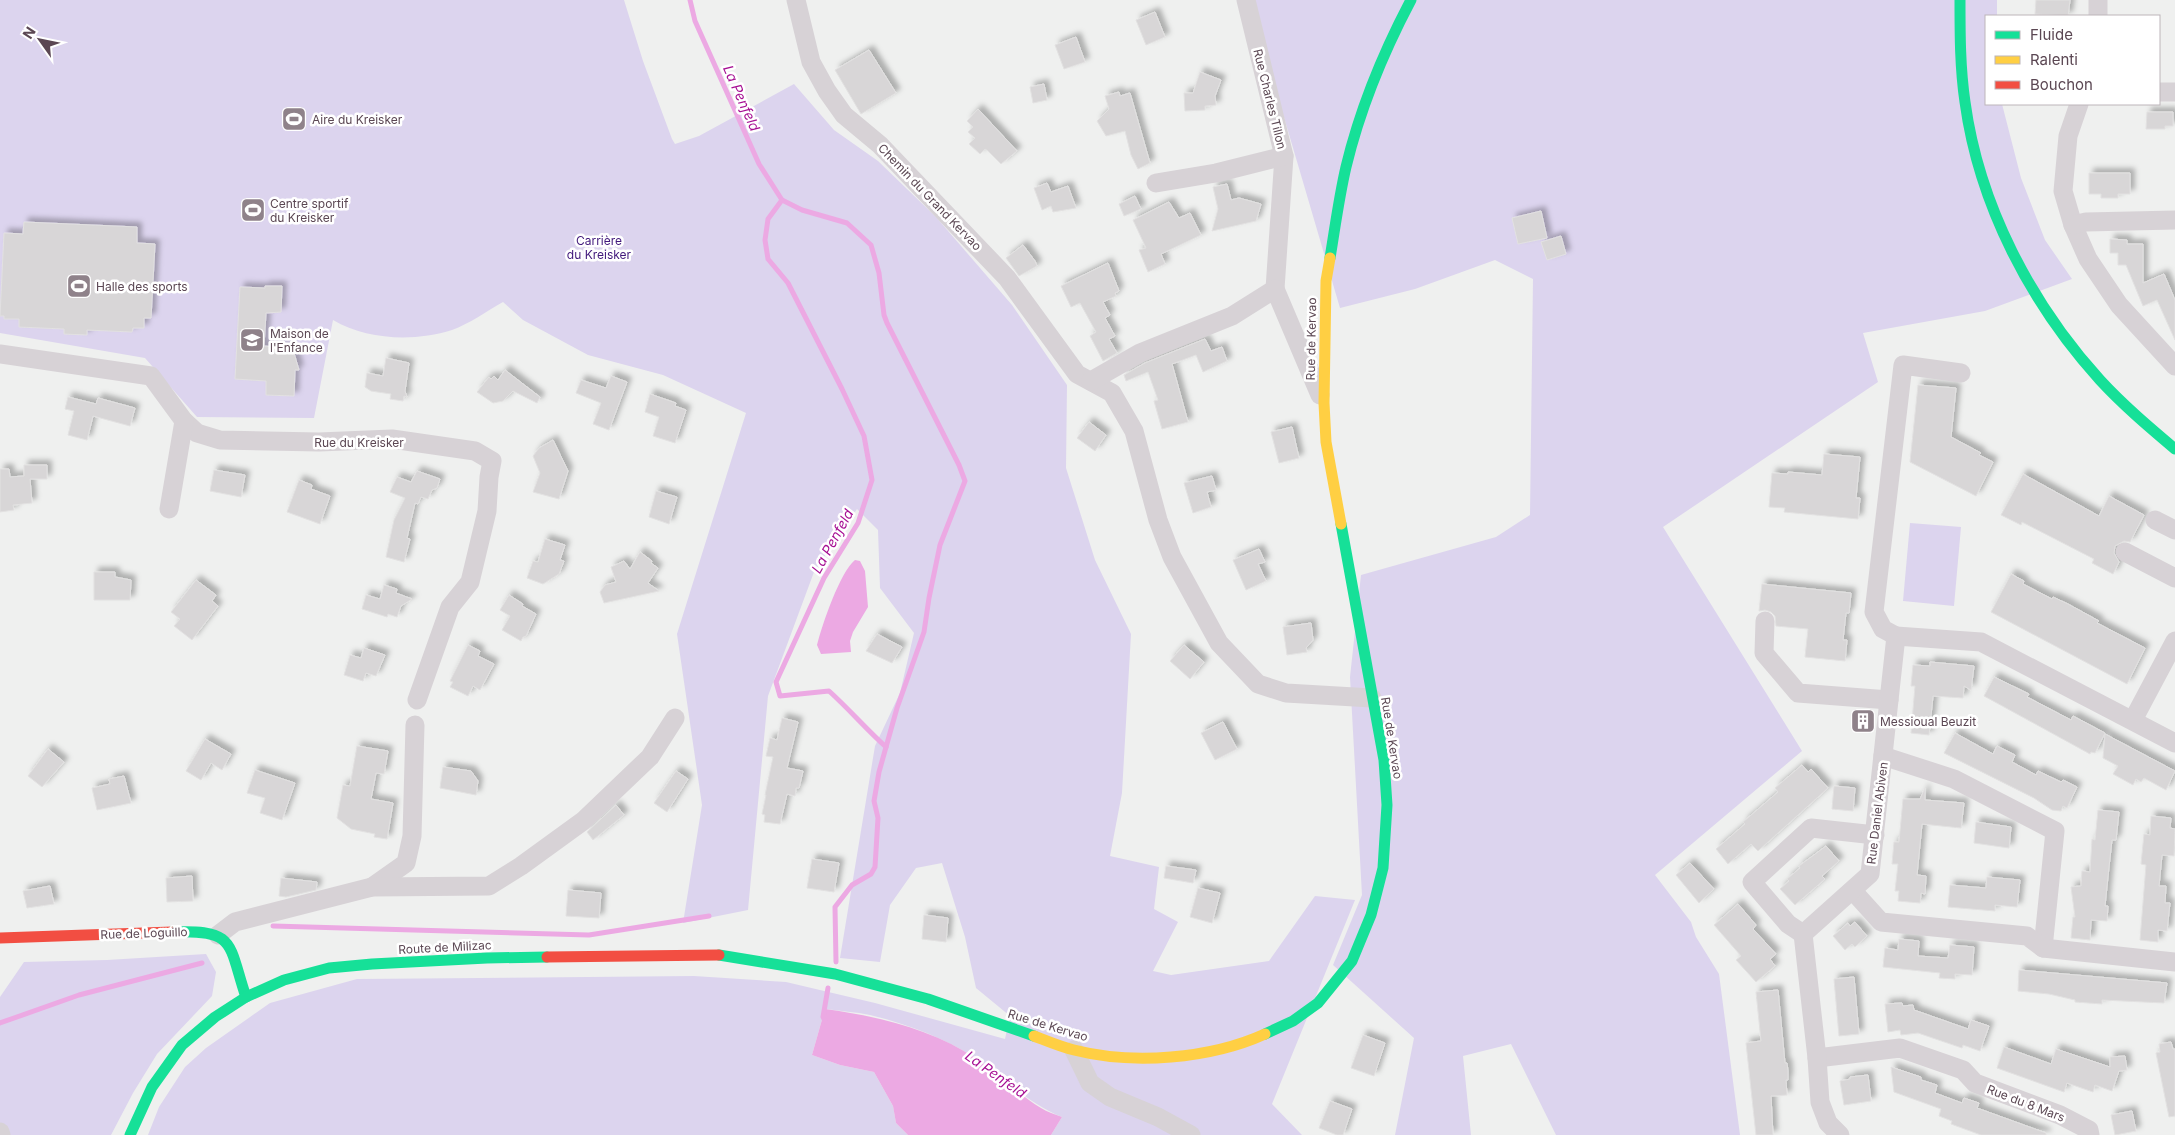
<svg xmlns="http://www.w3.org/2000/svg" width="2175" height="1135" font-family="Inter,sans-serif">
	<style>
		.green { fill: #dcd4ee }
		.water { fill: #eca9e3 }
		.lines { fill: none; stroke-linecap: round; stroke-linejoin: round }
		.stream { stroke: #eca9e3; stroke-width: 5 }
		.building { fill: #d8d6d7; stroke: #e2e1e1; filter: url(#shadow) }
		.street { stroke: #d7d2d6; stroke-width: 19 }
		.fast { stroke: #16e098; stroke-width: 11 }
		.slow { stroke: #ffcf43; stroke-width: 11 }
		.jam { stroke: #f24e42; stroke-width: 11 }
		.labels { text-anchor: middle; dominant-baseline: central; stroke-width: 5; stroke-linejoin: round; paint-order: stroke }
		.street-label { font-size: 12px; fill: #5b4753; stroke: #fff }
		.poi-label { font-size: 12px; fill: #5b4753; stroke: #fff; text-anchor: start }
		.park-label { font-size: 12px; fill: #41187b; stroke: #fff }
		.water-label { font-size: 14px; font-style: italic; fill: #a60f93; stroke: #fff }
	</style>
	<defs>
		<filter id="shadow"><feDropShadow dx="4.5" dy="-4.5" stdDeviation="2.5" flood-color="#0004"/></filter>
	</defs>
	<rect width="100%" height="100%" fill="#eff0ef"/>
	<g class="green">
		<path d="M 0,0 L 624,0 L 643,61 L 672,139 L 675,144 L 699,136 L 794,84 L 834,130 L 878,161 L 936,217 L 1012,305 L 1067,385 L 1066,468 L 1095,560 L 1131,634 L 1122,793 L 1110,856 L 1159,867 L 1154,909 L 1178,922 L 1153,971 L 1171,975 L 1269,961 L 1315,896 L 1355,900 L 1272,1104 L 1302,1135 L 1051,1135 L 1062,1117 C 1027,1103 1007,1079 977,1059 C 945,1038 907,1024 870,1015 C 856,1012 840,1011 825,1009 L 812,1055 L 840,1065 L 874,1072 L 893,1106 L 896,1123 L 908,1135 L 148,1135 L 159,1107 L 185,1067 L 206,1048 L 270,1003 L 357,979 L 694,976 L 786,982 L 875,1003 L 1005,1039 L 1010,1016 L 976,988 L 965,937 L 942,863 L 916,868 L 890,905 L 880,962 L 840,958 L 875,746 L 900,693 L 914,633 L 880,588 L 878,530 L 857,509 L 814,572 L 768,696 L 748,910 L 683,923 L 702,805 L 677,634 L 746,413 L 663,375 L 588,355 L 523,320 L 503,302 C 487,311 469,324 452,330 C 414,342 367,340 333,320 L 314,418 L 197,417 L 145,358 L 0,333 Z"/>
		<polygon points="1255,0 1997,0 1997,16 1986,16 1986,104 2002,104 2021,178 2045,240 2072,279 1985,311 1863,333 1878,382 1663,527 1802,751 1655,875 1691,922 1696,937 1719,974 1740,1135 1556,1135 1511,1044 1463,1056 1471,1135 1395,1135 1414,1038 1333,965 1362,895 1350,677 1361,575 1496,537 1530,515 1533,279 1495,260 1415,289 1340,308 1259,32"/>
		<polygon points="1910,523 1961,527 1954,606 1903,601"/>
		<polygon points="206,954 216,972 212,996 157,1054 133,1093 111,1135 0,1135 0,997 24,962 107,960"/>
	</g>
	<g class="water">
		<path d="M 855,560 L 860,561 L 865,571 L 868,607 L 853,632 L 850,641 L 851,652 L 821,654 L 817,645 C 822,625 840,572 855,560 Z"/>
		<path d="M 825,1009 C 877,1016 932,1029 977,1059 C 999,1074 1018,1094 1041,1108 C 1047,1112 1055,1114 1062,1117 L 1051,1135 L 908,1135 L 896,1123 L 893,1106 L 874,1072 L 840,1065 L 812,1055 Z"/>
	</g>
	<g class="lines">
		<g class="stream">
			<polyline points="690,0 695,21 759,164 782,200 802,210 847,223 871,245 879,273 884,315 887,323 959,465 965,481 940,545 929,598 924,632 897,708 879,772 874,801 878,818 875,867 871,874 852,885 835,907 836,962"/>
			<path d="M 782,200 L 768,219 L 765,240 L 768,259 L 788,283 L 842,389 L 864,436 L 872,480 L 858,523 L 824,578 L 776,682 L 780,696 L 829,691 C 849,709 866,729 886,747"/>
			<polyline points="273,926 589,935 709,916"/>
			<polyline points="825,1021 823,1017 828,988"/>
			<polyline points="0,1023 79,995 202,963"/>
		</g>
	</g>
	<g class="building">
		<polygon points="2036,0 2070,0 2068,16 2035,14"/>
		<polygon points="1155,12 1165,37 1146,45 1136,20"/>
		<polygon points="1076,37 1085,62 1064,69 1055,45"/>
		<polygon points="869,50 896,93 861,114 835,70"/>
		<polygon points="1200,72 1221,80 1215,96 1216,105 1205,106 1205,110 1185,111 1184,93 1193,93"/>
		<polygon points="1044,84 1047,100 1033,103 1030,87"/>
		<polygon points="1119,92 1120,96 1130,93 1150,163 1138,169 1131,155 1125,131 1106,136 1097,121 1109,109 1105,96"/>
		<polygon points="978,109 1017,151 1001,164 988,151 985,149 980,154 969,144 975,138 968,132 973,127 967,121"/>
		<polygon points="2147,112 2173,112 2173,126 2165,126 2165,129 2146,129"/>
		<polygon points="2089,173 2130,173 2130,194 2118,194 2118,198 2101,198 2101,194 2089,194"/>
		<polygon points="1047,183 1051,192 1068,186 1076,208 1053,212 1051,206 1042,210 1034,188"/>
		<polygon points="1227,184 1231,200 1239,198 1261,204 1256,221 1212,231 1218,209 1213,187"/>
		<polygon points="1135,196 1141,209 1124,216 1119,204"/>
		<polygon points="1169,202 1179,218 1190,213 1201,235 1161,254 1165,264 1148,272 1139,250 1146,248 1133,220"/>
		<polygon points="1541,211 1547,238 1518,244 1512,218"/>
		<polygon points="24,222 137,227 137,243 155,244 151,318 144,318 144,328 133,328 132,332 87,330 87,335 64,334 64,329 19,327 19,319 4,319 4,316 0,316 4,233 23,234"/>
		<polygon points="1561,236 1566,254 1547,260 1541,242"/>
		<polygon points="2110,239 2127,240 2127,244 2143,244 2143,283 2164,274 2175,300 2175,340 2157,300 2143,306 2126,265 2118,265 2118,253 2110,253"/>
		<polygon points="1023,245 1035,261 1037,266 1019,276 1006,258"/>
		<polygon points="1108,263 1119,291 1115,293 1116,296 1103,302 1110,315 1105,318 1115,336 1109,339 1117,353 1103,361 1090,336 1096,332 1080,303 1071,307 1061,286"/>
		<polygon points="265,286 282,286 281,312 266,313 264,346 287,348 287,352 294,353 299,370 295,370 294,396 266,395 266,381 235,379 240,287 265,288"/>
		<polygon points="1205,339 1211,351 1222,347 1227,361 1203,372 1196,355 1172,364 1188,422 1162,429 1154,401 1158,400 1148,372 1126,381 1124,375 1145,363"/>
		<polygon points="386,358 409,363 405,391 407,397 404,396 403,401 390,399 391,394 371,391 365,387 367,373 383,376"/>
		<polygon points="505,370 540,397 537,403 513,391 503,401 493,403 477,392 489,377 491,379 494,376 498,380"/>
		<polygon points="611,376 627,382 609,430 593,424 601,403 576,393 581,380 606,388"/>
		<polygon points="1918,385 1956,388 1951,437 1981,453 1979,455 1993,462 1976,496 1910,462"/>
		<polygon points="650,394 676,403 675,406 686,410 675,443 653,436 659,417 645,412"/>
		<polygon points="68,397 96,404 98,398 135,408 130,426 93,416 87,440 68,435 74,411 65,409"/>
		<polygon points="1089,422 1106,435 1095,451 1077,438"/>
		<polygon points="1292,427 1299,458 1279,463 1271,432"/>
		<polygon points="553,440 568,471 559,499 533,492 540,473 533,456 539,448"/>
		<polygon points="1824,454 1860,457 1856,498 1860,498 1858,519 1784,512 1785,508 1769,507 1772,473 1788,474 1788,472 1822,475"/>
		<polygon points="24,465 47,465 47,479 30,479 32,503 13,505 14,510 0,512 0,469 9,469 10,477 24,476"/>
		<polygon points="214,470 245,475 241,497 210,491"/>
		<polygon points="417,471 440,479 437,488 432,490 428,499 421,497 418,504 415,503 407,538 410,539 404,562 386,557 394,520 405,498 390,492 397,477 411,482"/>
		<polygon points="2023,474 2099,516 2109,496 2144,515 2130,542 2124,541 2115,546 2114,553 2119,562 2113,574 2092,563 2094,559 2022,522 2021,525 2001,515"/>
		<polygon points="1212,476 1216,490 1207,492 1211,507 1193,513 1184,483"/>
		<polygon points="299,480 312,485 311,489 330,496 320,524 287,512"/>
		<polygon points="656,491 677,497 669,524 649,517"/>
		<polygon points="545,539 565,545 560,560 564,561 559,574 543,584 527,578 533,561 538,562"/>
		<polygon points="1259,549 1265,562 1258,564 1266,581 1246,590 1233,560"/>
		<polygon points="640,552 652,561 651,563 658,568 648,583 659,591 604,603 600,592 605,585 616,582 611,567 624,561 630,569"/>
		<polygon points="94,572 115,572 115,577 131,580 130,600 94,600"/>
		<polygon points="2011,574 2024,581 2023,584 2052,599 2053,597 2068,604 2099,621 2097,623 2145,648 2127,684 1991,612"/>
		<polygon points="196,580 216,595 212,601 218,606 192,640 174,626 180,619 171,612"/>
		<polygon points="1762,584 1851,593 1849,613 1846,613 1843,640 1847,640 1845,661 1805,657 1808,629 1776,626 1775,616 1771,612 1765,610 1759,611"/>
		<polygon points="384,585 397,589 396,593 412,599 401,606 397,617 388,614 387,617 362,609 366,595 380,599"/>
		<polygon points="509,595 523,604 522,606 536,614 526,636 523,637 521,641 502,630 510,616 500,610"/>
		<polygon points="1311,623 1313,640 1306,648 1307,652 1287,655 1283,627"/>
		<polygon points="877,634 902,647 892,663 866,651"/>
		<polygon points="468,645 480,651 478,656 494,664 480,690 473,686 468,696 450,687 453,682 450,681"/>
		<polygon points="1184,645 1204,662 1190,679 1170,661"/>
		<polygon points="364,648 385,655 376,676 366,673 363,681 344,675 350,655 361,658"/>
		<polygon points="1930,662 1974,666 1971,690 1964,686 1963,698 1933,696 1929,735 1911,733 1915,686 1911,686 1913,665 1930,666"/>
		<polygon points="1994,677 2029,694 2027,697 2071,720 2073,716 2105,733 2095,753 2091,752 2090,754 1984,696"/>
		<polygon points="782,718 798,722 787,768 803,771 799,788 796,788 795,796 787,794 780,824 764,822 765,815 762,814 766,795 765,795 773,757 766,756 770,738 777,740"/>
		<polygon points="1223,722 1237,749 1215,760 1201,733"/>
		<polygon points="1955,733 1993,754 1997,746 2015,755 2012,762 2036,775 2038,771 2061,782 2063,780 2077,787 2067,808 2063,806 2061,811 2052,810 2034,798 1944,753"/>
		<polygon points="2105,734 2175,771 2166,790 2144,778 2141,782 2136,779 2133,785 2113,774 2118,766 2103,758"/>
		<polygon points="205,739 231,754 222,770 211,763 201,780 186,771"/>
		<polygon points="357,746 388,751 384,774 376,773 371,799 393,803 387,839 374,837 375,834 351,829 337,818 343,785 350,786"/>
		<polygon points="48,749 64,762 42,787 28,776"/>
		<polygon points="1802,765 1808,772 1811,769 1828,788 1758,851 1751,844 1728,864 1716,849 1745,824 1743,822 1778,792 1775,788"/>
		<polygon points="443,767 471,771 478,781 476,795 440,788"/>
		<polygon points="255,770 295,783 282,820 260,813 265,798 247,793"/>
		<polygon points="676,771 688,779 667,812 654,803"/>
		<polygon points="124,776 131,803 97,810 92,788 110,784 109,779"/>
		<polygon points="1834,786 1855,788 1853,811 1832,809"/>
		<polygon points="1925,788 1925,800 1964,803 1961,828 1922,824 1917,875 1926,876 1925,894 1921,893 1920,903 1898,901 1899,891 1895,891 1898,864 1892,864 1894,842 1899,842 1903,799 1920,799"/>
		<polygon points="616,805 624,815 593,840 587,832"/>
		<polygon points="2098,810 2119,812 2116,840 2112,840 2109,867 2105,906 2108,906 2107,921 2091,920 2090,940 2071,938 2073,917 2075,917 2071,887 2081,886 2082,871 2090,872 2092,839 2095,840"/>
		<polygon points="2151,816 2171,818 2170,828 2175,829 2174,856 2162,855 2159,886 2166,886 2165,903 2170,903 2169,912 2167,931 2158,930 2158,942 2140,940 2146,865 2141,864 2144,834 2150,835"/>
		<polygon points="1976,822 2011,827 2009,848 1974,843"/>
		<polygon points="1826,846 1839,861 1822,876 1825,879 1795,905 1780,889 1789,881 1787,879 1800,868 1799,866"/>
		<polygon points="812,859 839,863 834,892 807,888"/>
		<polygon points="1690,863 1714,889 1699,903 1676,875"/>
		<polygon points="1166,866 1196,870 1193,883 1164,878"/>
		<polygon points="192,876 193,901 167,902 166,878"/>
		<polygon points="1987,877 2020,880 2017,907 1995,905 1995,911 1948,907 1950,885 1986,888"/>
		<polygon points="281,878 317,882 316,890 286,897 279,896"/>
		<polygon points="50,886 54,904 27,908 23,891"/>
		<polygon points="1198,888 1220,893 1212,923 1190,917"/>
		<polygon points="568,890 601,893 599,918 566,916"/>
		<polygon points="1738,904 1756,925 1753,929 1776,954 1770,959 1775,966 1756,982 1736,960 1741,956 1714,925"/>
		<polygon points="924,915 948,918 946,942 922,939"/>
		<polygon points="1855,922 1867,936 1855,947 1852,944 1845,950 1833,936 1848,923 1850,926"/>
		<polygon points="1899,939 1919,941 1918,956 1948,958 1950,945 1974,947 1972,975 1955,974 1955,979 1939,978 1940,973 1883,967 1885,948 1898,950"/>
		<polygon points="2019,970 2167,983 2164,1003 2102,1000 2102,1004 2075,1002 2075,1000 2049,994 2018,991"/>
		<polygon points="1854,977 1859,1034 1839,1036 1834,979"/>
		<polygon points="1778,990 1785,1063 1787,1063 1788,1071 1788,1080 1786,1080 1787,1095 1771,1096 1773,1135 1756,1135 1746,1043 1761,1041 1756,992"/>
		<polygon points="1902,1003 1903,1006 1913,1005 1914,1010 1968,1029 1971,1020 1989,1026 1980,1051 1963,1045 1962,1048 1918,1033 1901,1035 1900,1030 1888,1032 1885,1004"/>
		<polygon points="1363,1035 1385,1043 1374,1076 1351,1068"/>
		<polygon points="2171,1042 2173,1049 2175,1049 2175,1116 2169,1117 2156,1053 2160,1052 2159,1044"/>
		<polygon points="2004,1047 2051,1064 2056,1049 2110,1067 2110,1057 2125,1056 2127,1070 2119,1071 2112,1091 2095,1085 2093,1092 2067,1083 2064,1092 1997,1068"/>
		<polygon points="1891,1067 1921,1077 1921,1080 1937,1085 1935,1093 1962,1103 1964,1098 1979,1103 1977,1108 2046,1133 2046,1135 1981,1135 1951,1124 1952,1121 1939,1116 1941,1109 1894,1092"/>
		<polygon points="1868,1075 1871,1101 1844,1105 1840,1081 1850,1079 1850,1077"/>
		<polygon points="1330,1101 1352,1109 1343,1135 1337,1135 1319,1128"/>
		<polygon points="2132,1111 2136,1131 2115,1135 2111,1115"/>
	</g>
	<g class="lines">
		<g class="street">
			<polyline points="796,0 811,62 827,91 844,115 880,145 1007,278 1077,374 1112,393 1134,431 1158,520 1172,557 1219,643 1258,684 1286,693 1372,698"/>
			<polyline points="1246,0 1284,156 1275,289"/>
			<polyline points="2098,16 2098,0"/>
			<polyline points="2159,92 2175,92"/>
			<polyline points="2079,104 2068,136 2063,191 2073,225 2088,259 2119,305 2175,366"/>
			<polyline points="1156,183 1216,173 1284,156"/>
			<polyline points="2073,225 2086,222 2175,220"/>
			<polyline points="0,354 151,376 184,421 197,433 220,440 319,442 392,439 475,451 492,461 489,477 487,511 470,582 450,607 417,700"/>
			<polyline points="1091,381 1140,353 1232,316 1275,289 1320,395"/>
			<polyline points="169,509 184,421"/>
			<polyline points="2155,520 2175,530"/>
			<polyline points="2125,552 2175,578"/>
			<polyline points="1765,621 1764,653 1798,693 1889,700"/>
			<polyline points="1896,636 1883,629 1874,612 1903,365 1961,373"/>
			<polyline points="2133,720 2175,641"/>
			<polyline points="1883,756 1954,779 2055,831 2043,948"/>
			<polyline points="372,887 406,863 412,836 415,725"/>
			<polyline points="1853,891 1881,922 2027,936 2043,948 2175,962"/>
			<polyline points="1803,934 1788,924 1752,882 1811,828 1875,835"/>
			<polyline points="218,935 235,922 372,887 489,886 521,866 583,821 650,757 675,718"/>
			<polyline points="1074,1050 1090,1083 1110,1097 1158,1117 1191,1135"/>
			<polyline points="1817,1058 1900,1048 1963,1070 1975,1083 2060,1115 2089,1130 2090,1135"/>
			<polyline points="0,1132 1,1135"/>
			<polyline points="1840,1135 1828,1123 1820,1102 1817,1058 1803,934 1870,874 1896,636 1981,642 2175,743"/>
		</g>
		<g class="fast">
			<path d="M 1960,0 C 1960,34 1960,68 1965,102 C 1979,205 2031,304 2100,380 C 2123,405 2149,427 2175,449"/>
			<path d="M 1330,258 C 1335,228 1339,197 1346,167 C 1360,109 1383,53 1411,0"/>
			<path d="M 172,932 C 237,929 228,944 246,997"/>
			<polyline points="719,955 835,974 928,999 1034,1036"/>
			<polyline points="1265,1034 1293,1021 1318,1003 1352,961 1371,915 1383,868 1387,805 1384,760 1341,524"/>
			<polyline points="130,1135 152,1087 182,1045 215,1017 246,997 284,980 329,968 372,964 487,958 547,957"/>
		</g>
		<g class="slow">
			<polyline points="1330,258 1326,281 1324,403 1326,442 1341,524"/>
			<path d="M 1034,1036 C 1047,1041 1061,1047 1074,1050 C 1133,1065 1210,1059 1265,1034"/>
		</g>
		<g class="jam">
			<polyline points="0,938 172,932"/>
			<polyline points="547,957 719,955"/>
		</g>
	</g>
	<defs>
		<symbol id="stadium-square" viewBox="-11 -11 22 22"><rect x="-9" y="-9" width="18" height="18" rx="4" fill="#8f828a" stroke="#fff"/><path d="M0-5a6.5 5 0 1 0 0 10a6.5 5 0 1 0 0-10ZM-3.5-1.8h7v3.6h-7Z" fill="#fff"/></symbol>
		<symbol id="school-square" viewBox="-11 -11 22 22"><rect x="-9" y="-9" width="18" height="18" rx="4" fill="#8f828a" stroke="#fff"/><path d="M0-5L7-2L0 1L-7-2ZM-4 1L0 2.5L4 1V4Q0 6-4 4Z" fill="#fff"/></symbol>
		<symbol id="building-square" viewBox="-11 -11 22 22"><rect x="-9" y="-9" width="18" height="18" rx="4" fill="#8f828a" stroke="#fff"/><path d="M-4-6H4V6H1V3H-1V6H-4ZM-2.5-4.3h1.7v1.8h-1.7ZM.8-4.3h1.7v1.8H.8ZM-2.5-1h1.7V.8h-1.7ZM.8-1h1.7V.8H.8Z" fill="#fff"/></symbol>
	</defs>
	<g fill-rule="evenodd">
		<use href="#stadium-square" x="280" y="105" width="28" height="28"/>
		<use href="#stadium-square" x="239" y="196" width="28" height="28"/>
		<use href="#stadium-square" x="65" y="272" width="28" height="28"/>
		<use href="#school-square" x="238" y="326" width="28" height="28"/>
		<use href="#building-square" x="1849" y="707" width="28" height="28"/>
	</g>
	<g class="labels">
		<g class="street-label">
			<text transform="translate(1270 99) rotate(76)">Rue Charles Tillon</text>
			<text transform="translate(930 197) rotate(46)">Chemin du Grand Kervao</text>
			<text transform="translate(1311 339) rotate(-89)">Rue de Kervao</text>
			<text x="359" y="442">Rue du Kreisker</text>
			<text transform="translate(1392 738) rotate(81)">Rue de Kervao</text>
			<text transform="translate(1877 813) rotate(-83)">Rue Daniel Abiven</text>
			<text transform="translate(144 933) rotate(-2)">Rue de Loguillo</text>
			<text transform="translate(445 947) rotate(-3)">Route de Milizac</text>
			<text transform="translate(1048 1025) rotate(17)">Rue de Kervao</text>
			<text transform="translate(2026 1103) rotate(21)">Rue du 8 Mars</text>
		</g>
		<g class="poi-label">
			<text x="312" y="119">Aire du Kreisker</text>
			<text x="270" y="203">Centre sportif<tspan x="270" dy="14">du Kreisker</tspan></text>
			<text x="96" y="286">Halle des sports</text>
			<text x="270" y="333">Maison de<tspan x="270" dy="14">l'Enfance</tspan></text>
			<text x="1880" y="721">Messioual Beuzit</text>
		</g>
		<g class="park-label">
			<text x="599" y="240">Carrière<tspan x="599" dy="14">du Kreisker</tspan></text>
		</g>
		<g class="water-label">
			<text transform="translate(742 98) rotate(66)">La Penfeld</text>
			<text transform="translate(832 541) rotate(-61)">La Penfeld</text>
			<text transform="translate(996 1074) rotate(35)">La Penfeld</text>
		</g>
	</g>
	<rect x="1985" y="15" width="175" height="90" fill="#ffffff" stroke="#bdb5ba"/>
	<rect x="1995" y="31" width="25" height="8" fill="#16e098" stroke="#bdb5ba"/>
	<text x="2030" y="40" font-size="15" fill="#5b4753">Fluide</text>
	<rect x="1995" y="56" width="25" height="8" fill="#ffcf43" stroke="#bdb5ba"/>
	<text x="2030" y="65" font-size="15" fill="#5b4753">Ralenti</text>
	<rect x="1995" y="81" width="25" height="8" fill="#f24e42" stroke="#bdb5ba"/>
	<text x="2030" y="90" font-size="15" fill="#5b4753">Bouchon</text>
	<g transform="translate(40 40) rotate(303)" stroke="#ffffff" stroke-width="4" paint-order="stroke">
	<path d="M0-4L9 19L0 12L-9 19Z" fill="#5b4753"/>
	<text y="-8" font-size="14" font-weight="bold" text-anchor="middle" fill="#5b4753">N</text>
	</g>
</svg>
